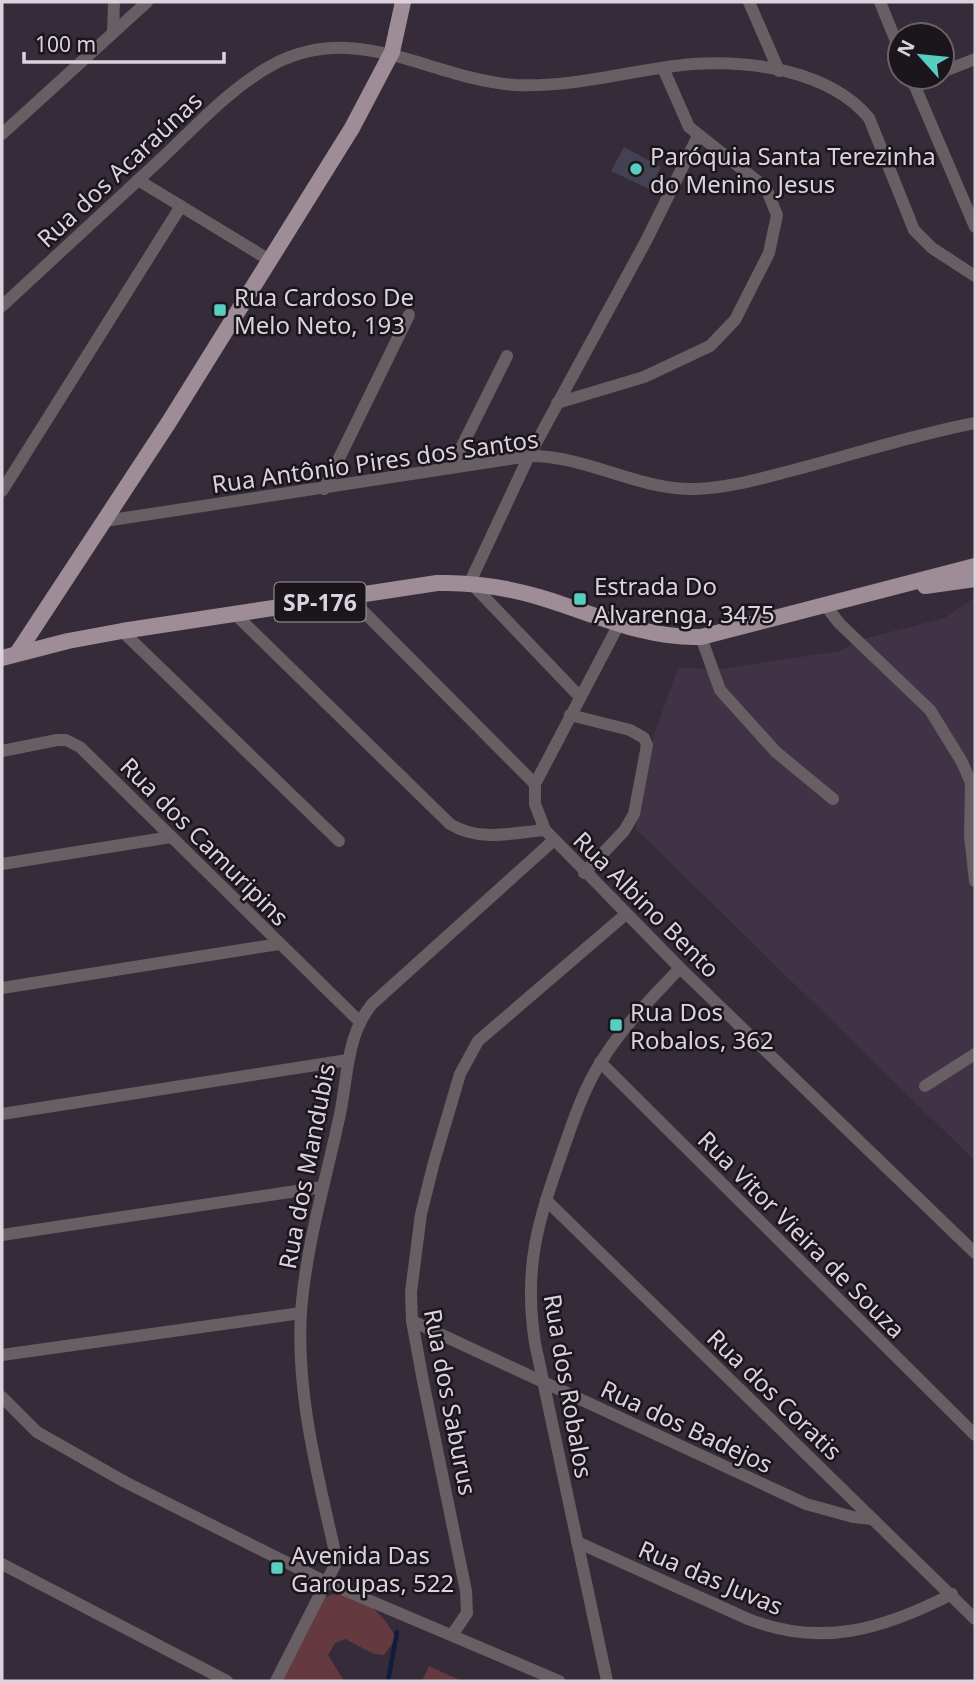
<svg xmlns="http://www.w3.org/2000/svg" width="977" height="1683" font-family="'Noto Sans',sans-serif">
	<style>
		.built { fill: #413346 }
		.green { fill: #643a40 }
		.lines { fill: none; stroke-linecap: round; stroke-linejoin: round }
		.stream { stroke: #0f1e3f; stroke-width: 4.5 }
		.building { fill: #434152 }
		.minor { stroke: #675f63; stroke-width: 12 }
		.major { stroke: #9e8d96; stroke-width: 16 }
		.poi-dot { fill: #58cec0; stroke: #1a161c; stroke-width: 2.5 }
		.labels { text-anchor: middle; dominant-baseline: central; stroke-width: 5; stroke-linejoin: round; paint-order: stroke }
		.shield { fill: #1a161c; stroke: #a09aa3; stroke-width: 2 }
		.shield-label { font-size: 23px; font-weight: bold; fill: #dad3dd }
		.poi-label { font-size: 24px; fill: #dad3dd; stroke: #1a161c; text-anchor: start }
		.street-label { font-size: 24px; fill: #dad3dd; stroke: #1a161c }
	</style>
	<rect width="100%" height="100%" fill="#362b39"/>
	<polygon class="built" points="975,597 975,1161 636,829 654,735 678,668 721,669 839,651 866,638 945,618"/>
	<g class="green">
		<path d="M 334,1594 C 363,1594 384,1614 396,1638 L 384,1655 L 374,1654 L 345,1639 L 335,1643 L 328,1655 L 344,1681 L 282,1681 L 323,1598 Z"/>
		<polygon points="429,1666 462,1681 422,1681"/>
	</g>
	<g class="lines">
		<polyline class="stream" points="388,1681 397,1632"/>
	</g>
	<polygon class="building" points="624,147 661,167 649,189 611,171"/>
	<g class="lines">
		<g class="minor">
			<polyline points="749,2 779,71"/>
			<polyline points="880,2 900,51"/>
			<polyline points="113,31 114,2"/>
			<polyline points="942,72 975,59"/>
			<polyline points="911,77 975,227"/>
			<polyline points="913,84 930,77"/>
			<polyline points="2,134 147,2"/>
			<polyline points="138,180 271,261"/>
			<path d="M 2,306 C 55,257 108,208 161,159 C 196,126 231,87 274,64 C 359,20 431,79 515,85 C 576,88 633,69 693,64 C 752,60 830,71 869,118 L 914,230 L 932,248 L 975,276"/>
			<polyline points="557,403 644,377 710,346 735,320 769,253 777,215 766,188 689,127 663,68"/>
			<polyline points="451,468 507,356"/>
			<polyline points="324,489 409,315"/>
			<polyline points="2,491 181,206"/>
			<path d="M 105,521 L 529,456 C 586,455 639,491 696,489 C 728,488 759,479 790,471 C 852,455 912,435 975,423"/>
			<polyline points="349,597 535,784"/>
			<polyline points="826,606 839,623 930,710 962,762 971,783 970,836 975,881"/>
			<path d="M 236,615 L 450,824 C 479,842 512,833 545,830"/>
			<polyline points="619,624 535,784 535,804 545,830 680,968 975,1253"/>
			<polyline points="122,631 339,841"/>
			<polyline points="701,637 720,690 776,752 833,799"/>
			<polyline points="580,697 470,582 529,456 646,241 698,136"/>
			<polyline points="570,715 630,730 644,738 647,745 634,814 624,831 584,873"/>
			<polyline points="2,751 57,740 66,740 80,747 359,1021"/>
			<polyline points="2,864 171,837"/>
			<polyline points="2,988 279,944"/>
			<polyline points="600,1062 975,1435"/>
			<polyline points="925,1086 975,1054"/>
			<polyline points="2,1114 348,1060"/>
			<polyline points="546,1200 975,1619"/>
			<polyline points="2,1235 323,1187"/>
			<polyline points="412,1321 806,1504 853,1517 873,1519"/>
			<polyline points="2,1355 301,1313"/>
			<polyline points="2,1397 37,1432 125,1482 328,1583 559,1681"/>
			<path d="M 577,1542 L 748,1619 C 822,1648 884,1629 952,1594"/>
			<polyline points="2,1564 227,1681"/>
			<polyline points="452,1635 467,1613 466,1591 423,1381 412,1321 411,1292 421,1214 434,1162 460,1074 478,1041 626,914"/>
			<path d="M 276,1681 L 335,1565 L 334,1548 C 317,1472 296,1392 301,1312 C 306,1245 326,1180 340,1114 C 348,1076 346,1036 372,1004 L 554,840"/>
			<path d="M 607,1681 L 535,1343 C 523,1267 538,1221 563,1150 C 573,1121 584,1088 601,1062 C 622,1027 652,998 680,968"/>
		</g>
		<g class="major">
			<polyline points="925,586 975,579"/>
			<polyline points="18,652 169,422 352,128 392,52 403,2"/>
			<path d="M 2,658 L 68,641 L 122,631 L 437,583 C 472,582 505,587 539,597 C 593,613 643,639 701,637 L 975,566"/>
		</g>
	</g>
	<g class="poi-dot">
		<circle cx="636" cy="169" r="7"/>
		<rect x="213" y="303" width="14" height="14" rx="3.5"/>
		<rect x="573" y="592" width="14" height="14" rx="3.5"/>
		<rect x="609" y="1018" width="14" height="14" rx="3.5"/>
		<rect x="270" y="1561" width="14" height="14" rx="3.5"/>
	</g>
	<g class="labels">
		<rect class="shield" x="274.5" y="582.5" width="91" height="39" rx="5"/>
		<g class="shield-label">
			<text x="320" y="602">SP-176</text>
		</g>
		<g class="poi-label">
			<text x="650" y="155">Paróquia Santa Terezinha<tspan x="650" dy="28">do Menino Jesus</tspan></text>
			<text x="234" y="296">Rua Cardoso De<tspan x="234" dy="28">Melo Neto, 193</tspan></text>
			<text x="594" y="585">Estrada Do<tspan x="594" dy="28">Alvarenga, 3475</tspan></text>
			<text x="630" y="1011">Rua Dos<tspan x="630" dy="28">Robalos, 362</tspan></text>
			<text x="291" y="1554">Avenida Das<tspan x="291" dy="28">Garoupas, 522</tspan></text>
		</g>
		<g class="street-label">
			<text transform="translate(119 169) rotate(-43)">Rua dos Acaraúnas</text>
			<text transform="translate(375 461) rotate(-8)">Rua Antônio Pires dos Santos</text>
			<text transform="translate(205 841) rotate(45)">Rua dos Camuripins</text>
			<text transform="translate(647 904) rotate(45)">Rua Albino Bento</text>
			<text transform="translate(306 1166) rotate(-79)">Rua dos Mandubis</text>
			<text transform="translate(802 1234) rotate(45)">Rua Vitor Vieira de Souza</text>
			<text transform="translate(569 1386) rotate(80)">Rua dos Robalos</text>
			<text transform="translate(775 1394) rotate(44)">Rua dos Coratis</text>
			<text transform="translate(451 1402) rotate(79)">Rua dos Saburus</text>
			<text transform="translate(687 1426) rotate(25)">Rua dos Badejos</text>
			<text transform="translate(711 1577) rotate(23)">Rua das Juvas</text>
		</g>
	</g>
	<rect width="977" height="1683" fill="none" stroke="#dad3dd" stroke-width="7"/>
	<g transform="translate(921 56) rotate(297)"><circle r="33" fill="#1a161c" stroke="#676269" stroke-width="2"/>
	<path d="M0-5L12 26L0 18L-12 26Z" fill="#58cec0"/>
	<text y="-10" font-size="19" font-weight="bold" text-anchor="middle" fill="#dad3dd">N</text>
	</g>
	<path d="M24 52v10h200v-10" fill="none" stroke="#dad3dd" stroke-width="3.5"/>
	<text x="35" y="52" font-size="21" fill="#dad3dd" stroke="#1a161c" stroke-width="5" paint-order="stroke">100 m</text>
</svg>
